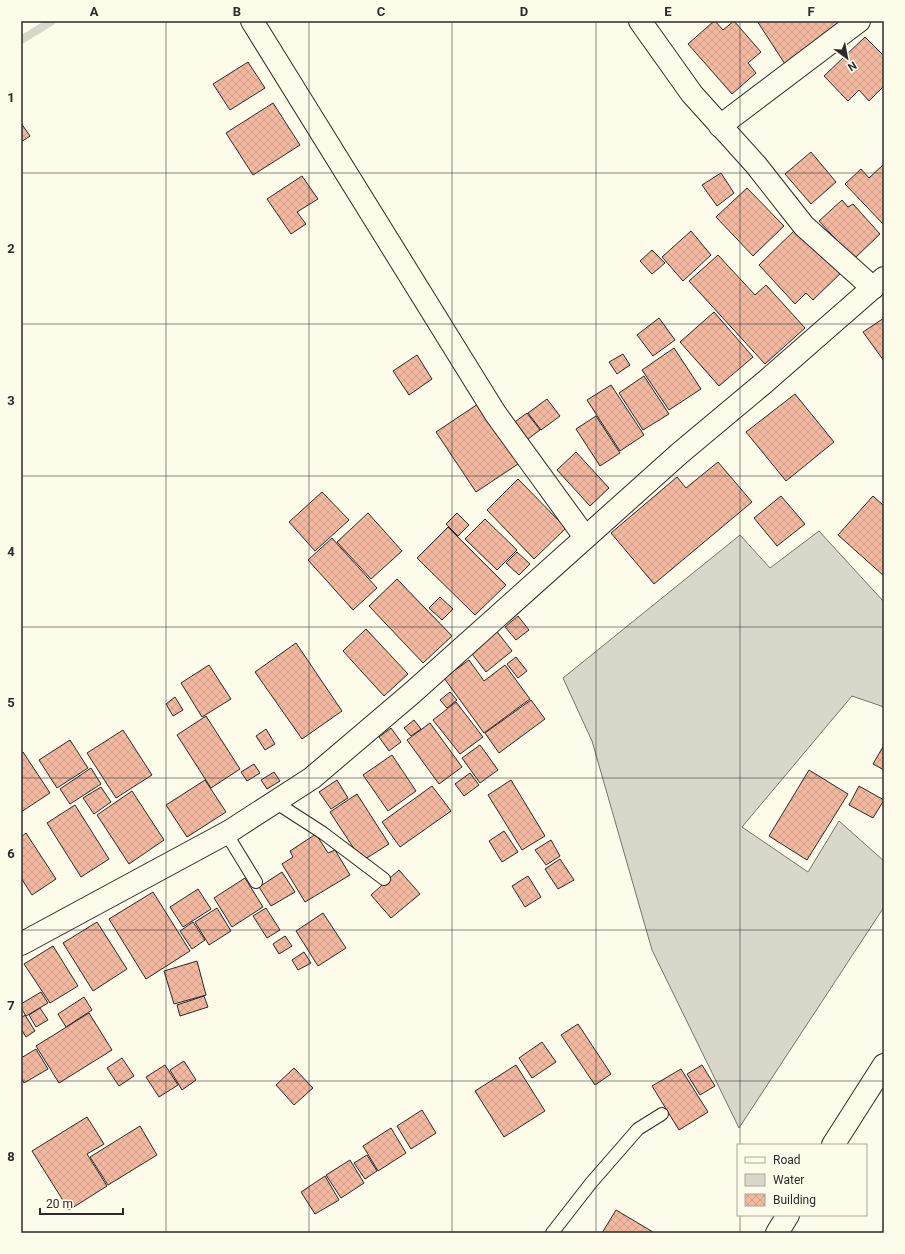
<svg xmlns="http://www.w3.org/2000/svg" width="905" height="1254" font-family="Roboto,sans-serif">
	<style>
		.water { fill: #d8d7c9; stroke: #74746e }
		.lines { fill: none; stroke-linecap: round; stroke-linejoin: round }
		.stream { stroke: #d8d7c9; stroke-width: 8 }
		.building { fill: url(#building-cross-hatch); stroke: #2b2b2b }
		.lane-casing { stroke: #2b2b2b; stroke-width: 14 }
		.street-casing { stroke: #2b2b2b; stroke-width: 24 }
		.secondary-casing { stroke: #2b2b2b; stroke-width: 24 }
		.lane { stroke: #fdfbea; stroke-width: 12 }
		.street { stroke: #fdfbea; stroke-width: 22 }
		.secondary { stroke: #fdfbea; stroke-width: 22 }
		.grid { fill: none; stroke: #2b2b2b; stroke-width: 1; stroke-opacity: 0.55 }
		.neatline { fill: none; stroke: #2b2b2b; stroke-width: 1.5 }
		.grid-label { font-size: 13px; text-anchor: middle; font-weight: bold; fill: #2b2b2b }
	</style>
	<defs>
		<pattern id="building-cross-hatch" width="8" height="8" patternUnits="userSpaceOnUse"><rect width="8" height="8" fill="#f2b8a0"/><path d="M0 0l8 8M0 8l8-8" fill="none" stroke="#d09e8a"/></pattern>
	</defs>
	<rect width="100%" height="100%" fill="#fdfbea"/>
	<polygon class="water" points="819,531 884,602 884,707 852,696 742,827 808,872 839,821 884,861 884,907 739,1128 652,950 592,741 563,678 740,535 770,568"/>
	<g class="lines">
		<polyline class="stream" points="21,40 52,21"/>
	</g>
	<g class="building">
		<polygon points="714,21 715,21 723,30 734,21 761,52 748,63 756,73 732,94 688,44"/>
		<polygon points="757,21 842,21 785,64"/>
		<polygon points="865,37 884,56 884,86 869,101 859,90 848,101 824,76"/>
		<polygon points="248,62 265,88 230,110 213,84"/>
		<polygon points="273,103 300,145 253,175 226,133"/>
		<polygon points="21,123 30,136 21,142"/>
		<polygon points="811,152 836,182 811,204 785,174"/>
		<polygon points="884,164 884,225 845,184 861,169 869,178"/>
		<polygon points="721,173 734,193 717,206 702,185"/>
		<polygon points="302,176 318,199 297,212 306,224 291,234 267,199"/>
		<polygon points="747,188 784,226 753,256 716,217"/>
		<polygon points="842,200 848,207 853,204 880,234 854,259 819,221"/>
		<polygon points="799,226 843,271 813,300 806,293 795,304 759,265"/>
		<polygon points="691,231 711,255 683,281 662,257"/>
		<polygon points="652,250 665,263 652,274 640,261"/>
		<polygon points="718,255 755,295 766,285 805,328 765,364 689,281"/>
		<polygon points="714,312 753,357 719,386 680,342"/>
		<polygon points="659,318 675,340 653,356 637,335"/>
		<polygon points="884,318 884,361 863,332"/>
		<polygon points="674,348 701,389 669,410 642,370"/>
		<polygon points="623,354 630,365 617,374 609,362"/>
		<polygon points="417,355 432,379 409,395 393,371"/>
		<polygon points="644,376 669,414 643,430 619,393"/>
		<polygon points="611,385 644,435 620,451 587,400"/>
		<polygon points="795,394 834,442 786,481 746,432"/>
		<polygon points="547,399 560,416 541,430 528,413"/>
		<polygon points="478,404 518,464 476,492 436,432"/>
		<polygon points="527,413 540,430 520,445 508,427"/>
		<polygon points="596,416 620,453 600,466 576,429"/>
		<polygon points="576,452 609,488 590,506 557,470"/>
		<polygon points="718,462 752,502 654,584 611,533 677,477 686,488"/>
		<polygon points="518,479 566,528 534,559 487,510"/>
		<polygon points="322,492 349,520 315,551 289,522"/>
		<polygon points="781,496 805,524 777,546 754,518"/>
		<polygon points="873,496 884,506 884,576 838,535"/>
		<polygon points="368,513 402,551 371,579 337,542"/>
		<polygon points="457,513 469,525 458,536 446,524"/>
		<polygon points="485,519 517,550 497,570 465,539"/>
		<polygon points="448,527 506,585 475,615 417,558"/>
		<polygon points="332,538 377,588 353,610 308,560"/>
		<polygon points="517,552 530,564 519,575 506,563"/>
		<polygon points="397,579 452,636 423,663 369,606"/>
		<polygon points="440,597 453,609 442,620 429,608"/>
		<polygon points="518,616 529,630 516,640 505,627"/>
		<polygon points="366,629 408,674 384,696 343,651"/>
		<polygon points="495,629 512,651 486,672 469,650"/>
		<polygon points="296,643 342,711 302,739 255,672"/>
		<polygon points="516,657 527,671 518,678 507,664"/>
		<polygon points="469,660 484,681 505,665 530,699 484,733 444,678"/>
		<polygon points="209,665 231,699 202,717 181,683"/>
		<polygon points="450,692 457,700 447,708 440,700"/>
		<polygon points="175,697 183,710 173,716 166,704"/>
		<polygon points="531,700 545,719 499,753 485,733"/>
		<polygon points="456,702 483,737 460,754 433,720"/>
		<polygon points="206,716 240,769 211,788 177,735"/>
		<polygon points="414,720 421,729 411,736 404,728"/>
		<polygon points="430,723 462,767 439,784 407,740"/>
		<polygon points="391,728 401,742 389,751 379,737"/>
		<polygon points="266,729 275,744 265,750 256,736"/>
		<polygon points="123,730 152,775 116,798 87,753"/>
		<polygon points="70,740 88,768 57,788 39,760"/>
		<polygon points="480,745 498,770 480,783 462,758"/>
		<polygon points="884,745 884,770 873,764"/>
		<polygon points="23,752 50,793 21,812 21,753"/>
		<polygon points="392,755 416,791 388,811 363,775"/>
		<polygon points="254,764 260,773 247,781 241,772"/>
		<polygon points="91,768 101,784 70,804 60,789"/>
		<polygon points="809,770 848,794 807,860 769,836"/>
		<polygon points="274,772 280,781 267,789 261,780"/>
		<polygon points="470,773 479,785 464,796 455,784"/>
		<polygon points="205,780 226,812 187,837 166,805"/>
		<polygon points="337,780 348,798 331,809 319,792"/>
		<polygon points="511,780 545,836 522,850 488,795"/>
		<polygon points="432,786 451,811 400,847 382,822"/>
		<polygon points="859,786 884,800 873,818 849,805"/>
		<polygon points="101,787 111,802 94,814 83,798"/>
		<polygon points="132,791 164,840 129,864 97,815"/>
		<polygon points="357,794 389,844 362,861 330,812"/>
		<polygon points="75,805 109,859 81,877 47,823"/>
		<polygon points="504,831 518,852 502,862 489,841"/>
		<polygon points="26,833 56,879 32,895 21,878 21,837"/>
		<polygon points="316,834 328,853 335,850 350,875 305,902 282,864 293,857 290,851"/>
		<polygon points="551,840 560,856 546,865 535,850"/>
		<polygon points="560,859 574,880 558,889 545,869"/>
		<polygon points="399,870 420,894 391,918 371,895"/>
		<polygon points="282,872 295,892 271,906 259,887"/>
		<polygon points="528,876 541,897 525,907 512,886"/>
		<polygon points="245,878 263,907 232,927 214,898"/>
		<polygon points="198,889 211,909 183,927 170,907"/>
		<polygon points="153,892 190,951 146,979 109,919"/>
		<polygon points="217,908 231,931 209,945 195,922"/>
		<polygon points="266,908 280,930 267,938 253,916"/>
		<polygon points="323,913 346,948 318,966 296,931"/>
		<polygon points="97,922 127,969 93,991 63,943"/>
		<polygon points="193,922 205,940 192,949 180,931"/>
		<polygon points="285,936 292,946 279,954 273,944"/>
		<polygon points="53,946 78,986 50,1003 24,964"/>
		<polygon points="304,952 311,963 298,970 292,960"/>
		<polygon points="197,961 206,995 174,1004 164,971"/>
		<polygon points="41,992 48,1003 26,1016 21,1008 21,1004"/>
		<polygon points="204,996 208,1007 180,1016 177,1005"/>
		<polygon points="84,997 92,1010 66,1027 58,1014"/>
		<polygon points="40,1008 48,1020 36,1027 29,1015"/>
		<polygon points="89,1013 112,1050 59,1083 36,1046"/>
		<polygon points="25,1015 35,1031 26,1037 21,1029 21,1018"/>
		<polygon points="578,1024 611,1074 595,1085 561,1035"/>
		<polygon points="542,1042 556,1062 532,1078 519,1058"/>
		<polygon points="36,1049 48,1069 24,1083 21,1078 21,1058"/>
		<polygon points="122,1058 134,1076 119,1086 107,1068"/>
		<polygon points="184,1061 196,1080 182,1090 170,1070"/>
		<polygon points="165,1065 178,1085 159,1097 146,1077"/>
		<polygon points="516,1065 545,1111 504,1137 475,1091"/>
		<polygon points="702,1065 715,1086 700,1095 687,1074"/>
		<polygon points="294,1068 313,1088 294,1105 276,1085"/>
		<polygon points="681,1069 708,1112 679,1130 652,1086"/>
		<polygon points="422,1110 436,1133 411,1149 397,1126"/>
		<polygon points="87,1117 104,1144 87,1154 107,1186 69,1210 32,1151"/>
		<polygon points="140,1126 157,1155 108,1185 90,1157"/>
		<polygon points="391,1128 406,1153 378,1171 363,1146"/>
		<polygon points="367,1155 377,1171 365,1179 354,1163"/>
		<polygon points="350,1160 364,1183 341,1198 326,1175"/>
		<polygon points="325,1176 339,1200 315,1214 301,1192"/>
		<polygon points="616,1210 653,1232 652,1233 602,1233"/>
	</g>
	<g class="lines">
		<defs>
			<g id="lane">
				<polyline points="275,802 323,833 384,879"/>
				<polyline points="226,833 256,882"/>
				<polyline points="552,1233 591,1183 638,1129 662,1114"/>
			</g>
			<g id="street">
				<polyline points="252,21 495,413 585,537"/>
				<polyline points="640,21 692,94 756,165 804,226 873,288"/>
				<polyline points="720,126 859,21"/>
				<polyline points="833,1145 884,1065"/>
				<polyline points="777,1233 788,1215"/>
			</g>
			<polyline id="secondary" points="21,944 230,831 312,778 412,693 680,453 765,382 884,278"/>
		</defs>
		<use href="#lane" class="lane-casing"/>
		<use href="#street" class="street-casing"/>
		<use href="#secondary" class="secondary-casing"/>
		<use href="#lane" class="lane"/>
		<use href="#street" class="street"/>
		<use href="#secondary" class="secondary"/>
	</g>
	<path class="grid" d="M 166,21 L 166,1233M 309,21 L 309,1233M 452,21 L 452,1233M 596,21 L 596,1233M 740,21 L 740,1145M 21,173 L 884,173M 21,324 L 884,324M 21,476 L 884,476M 21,627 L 884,627M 21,778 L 884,778M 21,930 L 884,930M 21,1081 L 884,1081M 740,1215 L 740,1233"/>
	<rect width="905" height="1254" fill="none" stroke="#fdfbea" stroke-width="44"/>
	<rect x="737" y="1144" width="130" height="72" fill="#fdfbea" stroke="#a9a89e"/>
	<rect x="745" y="1157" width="20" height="6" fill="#fdfbea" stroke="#a9a89e"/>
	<text x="773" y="1164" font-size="12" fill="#2b2b2b">Road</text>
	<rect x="745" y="1174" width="20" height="12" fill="#d8d7c9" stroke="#a9a89e"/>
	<text x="773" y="1184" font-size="12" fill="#2b2b2b">Water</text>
	<rect x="745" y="1194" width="20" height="12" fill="url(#building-cross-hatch)" stroke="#a9a89e"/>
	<text x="773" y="1204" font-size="12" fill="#2b2b2b">Building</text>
	<g transform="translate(847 58) rotate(148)" stroke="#fdfbea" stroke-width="3" paint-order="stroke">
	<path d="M0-3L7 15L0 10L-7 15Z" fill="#2b2b2b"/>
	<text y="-6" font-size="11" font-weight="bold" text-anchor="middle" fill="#2b2b2b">N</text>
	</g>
	<path d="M40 1208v6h83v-6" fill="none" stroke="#2b2b2b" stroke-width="2"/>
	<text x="46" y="1208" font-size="12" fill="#2b2b2b" stroke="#fdfbea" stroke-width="3" paint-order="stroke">20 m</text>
	<rect x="22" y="22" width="861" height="1210" class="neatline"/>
	<g class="grid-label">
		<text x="94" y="16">A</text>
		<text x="237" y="16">B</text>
		<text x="381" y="16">C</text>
		<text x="524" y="16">D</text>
		<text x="668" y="16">E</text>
		<text x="811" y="16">F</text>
		<text x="11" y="102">1</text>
		<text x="11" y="253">2</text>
		<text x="11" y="405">3</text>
		<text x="11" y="556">4</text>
		<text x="11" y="707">5</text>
		<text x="11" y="858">6</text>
		<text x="11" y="1010">7</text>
		<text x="11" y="1161">8</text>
	</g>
</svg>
